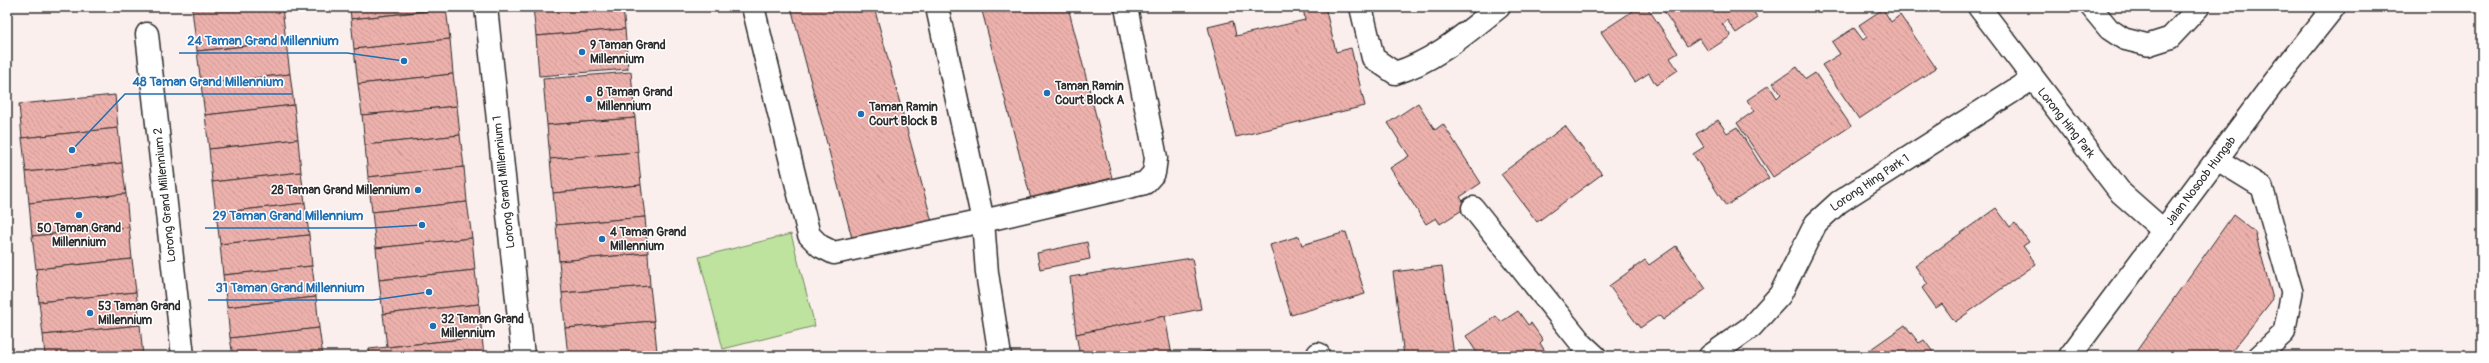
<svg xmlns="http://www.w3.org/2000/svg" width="2489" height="363" font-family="Pangolin,sans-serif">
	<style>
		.pitch { fill: #bee39e; stroke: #748764 }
		.building { fill: url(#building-back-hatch); stroke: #2b2b2b }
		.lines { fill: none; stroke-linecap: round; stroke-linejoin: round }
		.lane-casing { stroke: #2b2b2b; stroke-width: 24 }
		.street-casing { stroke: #2b2b2b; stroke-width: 25 }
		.secondary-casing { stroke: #2b2b2b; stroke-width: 25 }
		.lane { stroke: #fff; stroke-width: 21 }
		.street { stroke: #fff; stroke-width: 22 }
		.secondary { stroke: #fff; stroke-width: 22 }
		.poi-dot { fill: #1f6fb2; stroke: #fff; stroke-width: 1.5 }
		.labels { text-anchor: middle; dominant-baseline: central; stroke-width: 3; stroke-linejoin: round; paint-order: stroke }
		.poi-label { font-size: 12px; font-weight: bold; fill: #2b2b2b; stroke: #fff; text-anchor: start }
		.street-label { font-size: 12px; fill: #2b2b2b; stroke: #fff }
		.leader { fill: none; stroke: #1f6fb2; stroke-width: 1.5 }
		.callout-dot { fill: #1f6fb2; stroke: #fff; stroke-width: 1.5 }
		.callout-label { font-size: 13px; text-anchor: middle; font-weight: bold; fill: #1f6fb2; stroke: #fff; stroke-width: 3; stroke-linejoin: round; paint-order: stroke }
	</style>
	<defs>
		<pattern id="building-back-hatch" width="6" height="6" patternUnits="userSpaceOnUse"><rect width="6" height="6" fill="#edb1ac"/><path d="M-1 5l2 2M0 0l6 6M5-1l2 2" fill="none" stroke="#cb9894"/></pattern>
	</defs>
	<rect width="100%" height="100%" fill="#fbefee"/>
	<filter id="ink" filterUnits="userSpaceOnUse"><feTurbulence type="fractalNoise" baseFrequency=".025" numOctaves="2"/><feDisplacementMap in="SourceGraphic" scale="8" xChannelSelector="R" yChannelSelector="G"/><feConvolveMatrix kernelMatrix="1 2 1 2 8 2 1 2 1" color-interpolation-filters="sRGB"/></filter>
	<g filter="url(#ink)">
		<polygon class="pitch" points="791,234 815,326 723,349 699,257"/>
		<g class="building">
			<polygon points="207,7 282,7 286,42 197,51 192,9"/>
			<polygon points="350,7 446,7 446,9 351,19"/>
			<polygon points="533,7 623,7 625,29 536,36"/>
			<polygon points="791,7 874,7 932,222 853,242"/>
			<polygon points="981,7 1068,7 1112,178 1031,199"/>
			<polygon points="1303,7 1325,7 1336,52 1351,48 1365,106 1236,137 1208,27 1233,21 1236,36 1305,20"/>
			<polygon points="1639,7 1647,7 1678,53 1670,58 1678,70 1656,85 1649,73 1635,82 1601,32"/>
			<polygon points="1661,7 1750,7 1758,18 1736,33 1727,20 1722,24 1731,36 1708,51 1699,38 1687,46"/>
			<polygon points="446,9 450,39 354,49 351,19"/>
			<polygon points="1883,9 1891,22 1900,15 1936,68 1859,119 1822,65 1840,54 1832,42 1854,28 1863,40 1867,37 1859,25"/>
			<polygon points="625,29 628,69 539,76 536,36"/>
			<polygon points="450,39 453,74 358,84 354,49"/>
			<polygon points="286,42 290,74 201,84 197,51"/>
			<polygon points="1797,67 1806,79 1815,73 1851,126 1773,177 1737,123 1754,111 1747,100 1769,85 1777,98 1781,94 1773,83"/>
			<polygon points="631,72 635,118 547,125 543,79"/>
			<polygon points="290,74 294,105 205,115 201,84"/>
			<polygon points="453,74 457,106 362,115 358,84"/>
			<polygon points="115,95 118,128 22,138 19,104"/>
			<polygon points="1418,103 1435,130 1443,124 1481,183 1460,197 1467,207 1440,224 1436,218 1426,224 1390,168 1409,156 1388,123"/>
			<polygon points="294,105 298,139 209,149 205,115"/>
			<polygon points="457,106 460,135 365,145 362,115"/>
			<polygon points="635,118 638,152 550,159 547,125"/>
			<polygon points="1718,120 1727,133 1737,127 1769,178 1726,206 1693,154 1704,147 1696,134"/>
			<polygon points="1565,126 1602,174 1537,222 1501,174"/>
			<polygon points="118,128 122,163 26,172 22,138"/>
			<polygon points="460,135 464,167 368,177 365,145"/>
			<polygon points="298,139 301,172 212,182 209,149"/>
			<polygon points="638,152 641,185 553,193 550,159"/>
			<polygon points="122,163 126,194 29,203 26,172"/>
			<polygon points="464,167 467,202 372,212 368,177"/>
			<polygon points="301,172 305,203 216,213 212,182"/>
			<polygon points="641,185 645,217 556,225 553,193"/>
			<polygon points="126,194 129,227 32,236 29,203"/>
			<polygon points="467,202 472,238 376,248 372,212"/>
			<polygon points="305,203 309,235 220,244 216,213"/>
			<polygon points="1996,208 2010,227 2015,223 2029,242 2023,246 2036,264 1955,322 1942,304 1936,308 1922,288 1928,284 1915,266"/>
			<polygon points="2233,215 2255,232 2273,299 2228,356 2133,356"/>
			<polygon points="645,217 648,253 559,261 556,225"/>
			<polygon points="129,227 132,259 36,269 32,236"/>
			<polygon points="1346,232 1365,294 1291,315 1270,245 1299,236 1302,245"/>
			<polygon points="309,235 312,266 223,275 220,244"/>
			<polygon points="472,238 475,270 379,280 376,248"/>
			<polygon points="1087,242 1090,259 1040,269 1037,253"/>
			<polygon points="1676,246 1706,289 1663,320 1659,315 1640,328 1609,286 1645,260 1649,265"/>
			<polygon points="648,253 650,286 562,293 559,261"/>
			<polygon points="1192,258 1201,309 1076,334 1070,277"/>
			<polygon points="132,259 136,292 39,302 36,269"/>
			<polygon points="312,266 316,297 227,307 223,275"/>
			<polygon points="1442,266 1454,356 1404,356 1393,272"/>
			<polygon points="475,270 479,304 383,314 379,280"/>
			<polygon points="650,286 654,321 565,328 562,293"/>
			<polygon points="136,292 140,325 43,335 39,302"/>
			<polygon points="316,297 319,328 230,338 227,307"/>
			<polygon points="479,304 482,337 387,347 383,314"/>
			<polygon points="1518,311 1528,325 1531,323 1543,340 1540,343 1548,356 1479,356 1466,336 1496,316 1501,322"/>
			<polygon points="1165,316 1172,356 1080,356 1076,334"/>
			<polygon points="654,321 657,352 568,356 565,328"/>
			<polygon points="140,325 143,356 45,356 43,335"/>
			<polygon points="1905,325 1919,343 1924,340 1936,356 1861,356"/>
			<polygon points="319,328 323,356 233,356 230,338"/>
			<polygon points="482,337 484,356 370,356 369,349"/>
			<polygon points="1215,350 1215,356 1183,356"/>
		</g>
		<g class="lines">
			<defs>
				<g id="lane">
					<polyline points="2091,7 2109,29 2124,39 2148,45 2170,38 2199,7"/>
					<polyline points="2218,160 2262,187 2292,292 2284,333 2259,356"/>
				</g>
				<g id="street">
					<polyline points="486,7 523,356"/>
					<polyline points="753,7 809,235 820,246 834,253 983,221 1145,183 1154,173 1156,158 1126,7"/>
					<polyline points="937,7 983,221 987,273 1000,356"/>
					<path d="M 1361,7 L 1373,58 L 1395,73 C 1435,61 1466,33 1499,7"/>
					<polyline points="1979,7 2121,193 2164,231"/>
					<polyline points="147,34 183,356"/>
					<polyline points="1473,208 1582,344 1595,356"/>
					<polyline points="1318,354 1318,356"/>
					<polyline points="1710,356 1751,327 1780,295 1816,223 1839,202 2032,79"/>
				</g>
				<polyline id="secondary" points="2070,356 2275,81 2334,7"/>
			</defs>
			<use href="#lane" class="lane-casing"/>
			<use href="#street" class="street-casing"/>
			<use href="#secondary" class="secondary-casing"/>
			<use href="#lane" class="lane"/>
			<use href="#street" class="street"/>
			<use href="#secondary" class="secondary"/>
		</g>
	</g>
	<g class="poi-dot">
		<circle cx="582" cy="52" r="4"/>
		<circle cx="1047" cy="93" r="4"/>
		<circle cx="589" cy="99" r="4"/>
		<circle cx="861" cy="114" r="4"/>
		<circle cx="418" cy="190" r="4"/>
		<circle cx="79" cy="215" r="4"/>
		<circle cx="602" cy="239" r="4"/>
		<circle cx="90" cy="313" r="4"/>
		<circle cx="433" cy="326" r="4"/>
	</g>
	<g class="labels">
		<g class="poi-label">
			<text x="590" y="45">9 Taman Grand<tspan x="590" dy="14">Millennium</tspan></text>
			<text x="1055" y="86">Taman Ramin<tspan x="1055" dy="14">Court Block A</tspan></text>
			<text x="597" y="92">8 Taman Grand<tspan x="597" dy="14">Millennium</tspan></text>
			<text x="869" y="107">Taman Ramin<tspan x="869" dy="14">Court Block B</tspan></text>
			<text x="410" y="190" text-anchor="end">28 Taman Grand Millennium</text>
			<text x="79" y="228" text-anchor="middle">50 Taman Grand<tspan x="79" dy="14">Millennium</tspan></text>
			<text x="610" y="232">4 Taman Grand<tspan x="610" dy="14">Millennium</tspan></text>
			<text x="98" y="306">53 Taman Grand<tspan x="98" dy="14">Millennium</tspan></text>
			<text x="441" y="319">32 Taman Grand<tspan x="441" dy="14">Millennium</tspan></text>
		</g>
		<g class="street-label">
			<text transform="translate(2066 123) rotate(52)">Lorong Hing Park</text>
			<text transform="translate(2201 181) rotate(-53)">Jalan Nosoob Hungab</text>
			<text transform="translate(504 182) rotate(-96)">Lorong Grand Millennium 1</text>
			<text transform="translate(1870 183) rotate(-34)">Lorong Hing Park 1</text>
			<text transform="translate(165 195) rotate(-96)">Lorong Grand Millennium 2</text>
		</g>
	</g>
	<path class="leader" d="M404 61L347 53H179M72 150L125 94H292M422 225L372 228H205M429 292L373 300H208"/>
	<g class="callout-dot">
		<circle cx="404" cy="61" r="4"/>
		<circle cx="72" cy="150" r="4"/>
		<circle cx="422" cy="225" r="4"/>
		<circle cx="429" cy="292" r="4"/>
	</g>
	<g class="callout-label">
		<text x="263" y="45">24 Taman Grand Millennium</text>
		<text x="208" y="86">48 Taman Grand Millennium</text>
		<text x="288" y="220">29 Taman Grand Millennium</text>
		<text x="290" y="292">31 Taman Grand Millennium</text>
	</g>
	<rect width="2489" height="363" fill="none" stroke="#fff" stroke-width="24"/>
	<rect x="12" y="12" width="2465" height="339" fill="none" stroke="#2b2b2b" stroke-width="1.5" filter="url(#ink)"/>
</svg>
